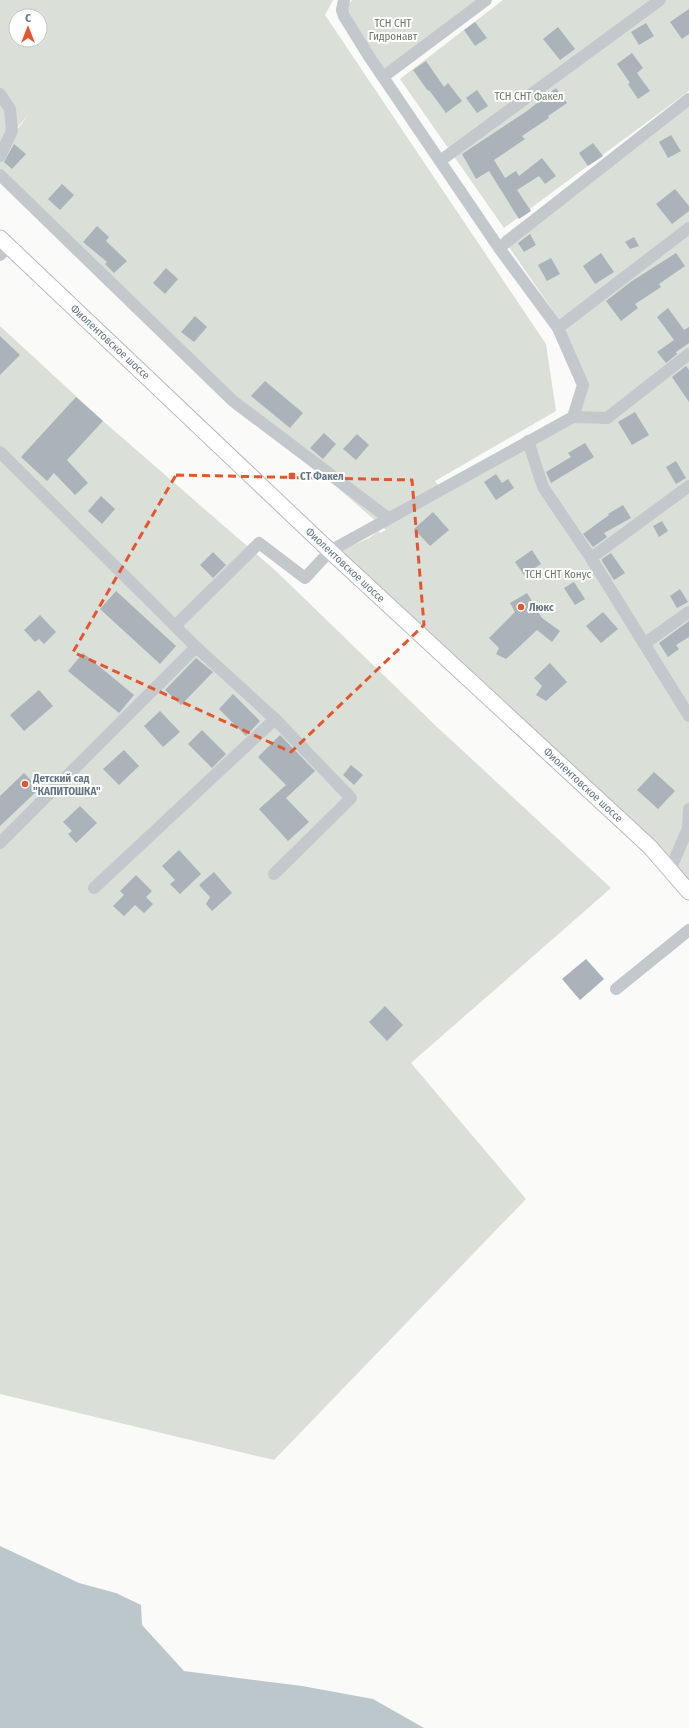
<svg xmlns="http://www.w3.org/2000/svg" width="689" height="1728" font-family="'Fira Sans Condensed',sans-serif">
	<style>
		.green { fill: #dadfd7; fill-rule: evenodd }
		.water { fill: #bbc7cb }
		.building { fill: #aab3b9 }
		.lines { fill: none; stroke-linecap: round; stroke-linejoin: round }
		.major-casing { stroke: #b5babe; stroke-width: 17 }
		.minor { stroke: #c3c8cc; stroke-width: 12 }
		.major { stroke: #fff; stroke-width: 15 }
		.marked { fill: none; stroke: #e4572e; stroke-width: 3; stroke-dasharray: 8 5; stroke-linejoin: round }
		.poi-dot { fill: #e4572e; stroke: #fff; stroke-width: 1.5 }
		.labels { text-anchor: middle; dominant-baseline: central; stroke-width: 4; stroke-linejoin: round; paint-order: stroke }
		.park-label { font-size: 11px; fill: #687a64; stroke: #fff }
		.street-label { font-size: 11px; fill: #657683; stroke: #fff }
		.poi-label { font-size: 11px; font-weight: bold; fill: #657683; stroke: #fff; text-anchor: start }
	</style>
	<rect width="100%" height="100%" fill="#fafaf8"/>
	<g class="green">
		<path d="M 0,0 L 333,0 L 325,15 L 546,344 L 556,411 L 435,481 L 439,486 L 574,421 L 587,383 L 560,321 L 502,237 L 689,95 L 689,882 L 340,551 L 369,538 L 379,531 L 380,533 L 386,530 L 236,399 L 0,171 L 0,153 L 28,115 L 0,147 ZM 16,16 L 40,16 L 40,40 L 16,40 Z"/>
		<polygon points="352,0 482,0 385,72 346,8"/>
		<polygon points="503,0 689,0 689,91 504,228 400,79"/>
		<polygon points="0,326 103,421 277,572 436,726 611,888 411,1063 526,1199 274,1460 0,1394"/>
	</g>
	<polygon class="water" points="0,1546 79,1583 116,1593 141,1605 142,1625 184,1671 302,1686 373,1699 424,1728 0,1728"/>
	<g class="building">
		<polygon points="689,9 689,34 682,39 670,22"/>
		<polygon points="475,22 487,38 475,46 464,30"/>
		<polygon points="646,23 654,36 639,45 631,32"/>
		<polygon points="558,27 575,49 560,60 543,39"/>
		<polygon points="632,53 643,68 637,73 650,91 638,99 628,84 630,83 617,64"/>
		<polygon points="426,61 444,87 448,83 462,101 446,113 429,90 428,91 413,70"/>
		<polygon points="556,88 567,103 548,116 549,118 522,136 525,139 494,160 505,178 516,171 519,176 542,158 556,176 545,184 539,176 517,190 531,211 519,219 489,171 476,179 462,154 527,111"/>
		<polygon points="477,90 488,106 477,113 466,98"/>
		<polygon points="671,135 681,151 668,158 659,142"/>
		<polygon points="593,143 603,156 588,166 579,153"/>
		<polygon points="14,144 26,154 12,169 4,162"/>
		<polygon points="62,184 74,195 60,210 48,199"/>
		<polygon points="675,189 689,206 689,211 672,224 656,204"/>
		<polygon points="97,226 109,237 106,241 127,261 114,273 105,264 107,262 83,242"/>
		<polygon points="530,234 536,245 524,252 518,243"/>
		<polygon points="634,237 639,246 630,249 625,242"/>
		<polygon points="601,253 614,272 595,284 583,266"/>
		<polygon points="676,253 685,266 659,284 661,287 635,304 638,308 621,321 606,301 632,281"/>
		<polygon points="551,258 560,274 547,281 538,265"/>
		<polygon points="166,268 178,279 165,294 153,283"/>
		<polygon points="668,308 684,330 689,327 689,343 676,352 677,354 666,363 657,352 674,340 657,317"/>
		<polygon points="195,316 207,327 194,342 181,332"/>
		<polygon points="0,336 20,355 0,375"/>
		<polygon points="686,366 689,370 689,402 672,377"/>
		<polygon points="265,381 303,413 290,428 251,396"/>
		<polygon points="76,397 103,421 67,460 88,483 75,495 54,473 47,481 21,457"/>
		<polygon points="635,412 649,435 632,445 618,422"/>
		<polygon points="324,433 336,444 323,459 310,448"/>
		<polygon points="357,434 369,445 356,460 343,449"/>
		<polygon points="585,443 594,457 551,483 546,472 571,457 568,453"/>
		<polygon points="676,461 686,478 676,484 666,467"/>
		<polygon points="496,474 502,483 508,479 514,488 496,500 484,482"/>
		<polygon points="101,496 115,509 102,524 88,511"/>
		<polygon points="623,505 631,518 604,533 607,537 593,547 583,534 609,515 608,514"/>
		<polygon points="433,512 449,530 430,546 414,529"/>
		<polygon points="662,521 668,531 659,537 653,526"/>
		<polygon points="532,550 541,564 524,575 515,562"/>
		<polygon points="213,552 226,565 213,578 200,565"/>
		<polygon points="611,553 625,573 614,580 602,561 602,559"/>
		<polygon points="574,582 585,599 575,605 564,588"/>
		<polygon points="680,589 688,602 677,608 670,596"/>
		<polygon points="116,591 176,646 160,664 100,609"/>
		<polygon points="527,593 542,618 560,631 552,642 537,630 506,659 496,654 499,648 489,638 515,612 510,603"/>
		<polygon points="603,612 618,629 601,643 586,626"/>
		<polygon points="40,615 56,632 44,644 39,639 35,642 24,630"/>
		<polygon points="689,621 689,637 676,645 679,649 668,657 659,643"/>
		<polygon points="83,653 134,695 119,713 68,671"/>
		<polygon points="196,658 213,672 181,705 165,690"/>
		<polygon points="550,663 567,682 546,701 536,695 542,686 534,678"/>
		<polygon points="39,690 53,706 24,731 10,715"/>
		<polygon points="233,694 260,721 246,736 219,709"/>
		<polygon points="160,711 180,732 163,747 144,726"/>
		<polygon points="202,730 226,754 212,768 188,744"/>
		<polygon points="280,735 315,771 286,798 309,822 288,841 259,809 286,785 258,757"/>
		<polygon points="124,750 139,766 119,785 103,769"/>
		<polygon points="351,765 363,775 354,785 343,775"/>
		<polygon points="654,772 675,791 658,809 637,790"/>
		<polygon points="24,773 39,789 0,826 0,796"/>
		<polygon points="80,806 97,823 76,843 68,834 72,831 63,822"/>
		<polygon points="179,850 201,874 180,894 170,884 175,880 162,866"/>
		<polygon points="214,872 232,893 212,911 206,904 210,897 199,885"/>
		<polygon points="136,875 152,891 146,897 153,904 144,913 135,905 124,916 113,906 124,895 120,891"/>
		<polygon points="586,959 604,979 580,1000 562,979"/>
		<polygon points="385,1006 403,1025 387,1041 369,1022"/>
	</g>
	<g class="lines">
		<defs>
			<polyline id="major" points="0,238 330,551 650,847 689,892"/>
		</defs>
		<use href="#major" class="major-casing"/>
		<g class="minor">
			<polyline points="383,77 486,0"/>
			<polyline points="0,94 10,109 12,131 0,156"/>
			<polyline points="440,161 660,0"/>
			<polyline points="0,175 233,401 388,518"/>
			<polyline points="499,248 689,99"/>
			<polyline points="0,255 9,246"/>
			<polyline points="558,328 689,228"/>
			<polyline points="573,417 607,418 689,354"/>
			<polyline points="528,441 543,487 591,558 689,716"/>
			<polyline points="0,452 175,626"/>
			<polyline points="591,558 689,486"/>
			<polyline points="644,644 689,612"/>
			<polyline points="0,843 196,647 175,626 259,543 305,578 330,551 573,417 583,385 558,328 499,248 370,58 344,16 342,10 344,0"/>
			<polyline points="670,870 688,828 689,809"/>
			<polyline points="274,874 351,798 275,719"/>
			<polyline points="94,888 275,719 196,647"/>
			<polyline points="616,989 689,930"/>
		</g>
		<use href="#major" class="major"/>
	</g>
	<path class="marked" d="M 176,475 L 412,480 L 424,625 L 291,752 L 73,652 Z"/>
	<g class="poi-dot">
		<rect x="288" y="472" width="8" height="8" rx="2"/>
		<circle cx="521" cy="607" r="4"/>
		<circle cx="25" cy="784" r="4"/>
	</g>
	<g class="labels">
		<g class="park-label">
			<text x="393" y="23">ТСН СНТ<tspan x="393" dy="13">Гидронавт</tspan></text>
			<text x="529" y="96">ТСН СНТ Факел</text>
			<text x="558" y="574">ТСН СНТ Конус</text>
		</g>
		<g class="street-label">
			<text transform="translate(110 342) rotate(43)">Фиолентовское шоссе</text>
			<text transform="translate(345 565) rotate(43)">Фиолентовское шоссе</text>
			<text transform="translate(583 785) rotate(43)">Фиолентовское шоссе</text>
		</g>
		<g class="poi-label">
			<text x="300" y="476">СТ Факел</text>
			<text x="529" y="607">Люкс</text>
			<text x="33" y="778">Детский сад<tspan x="33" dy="13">"КАПИТОШКА"</tspan></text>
		</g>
	</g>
	<g transform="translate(28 28)"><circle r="19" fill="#ffffff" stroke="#c1c8cd"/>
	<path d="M0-3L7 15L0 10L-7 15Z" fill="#e4572e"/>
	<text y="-6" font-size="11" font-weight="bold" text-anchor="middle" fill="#657683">С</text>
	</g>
</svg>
